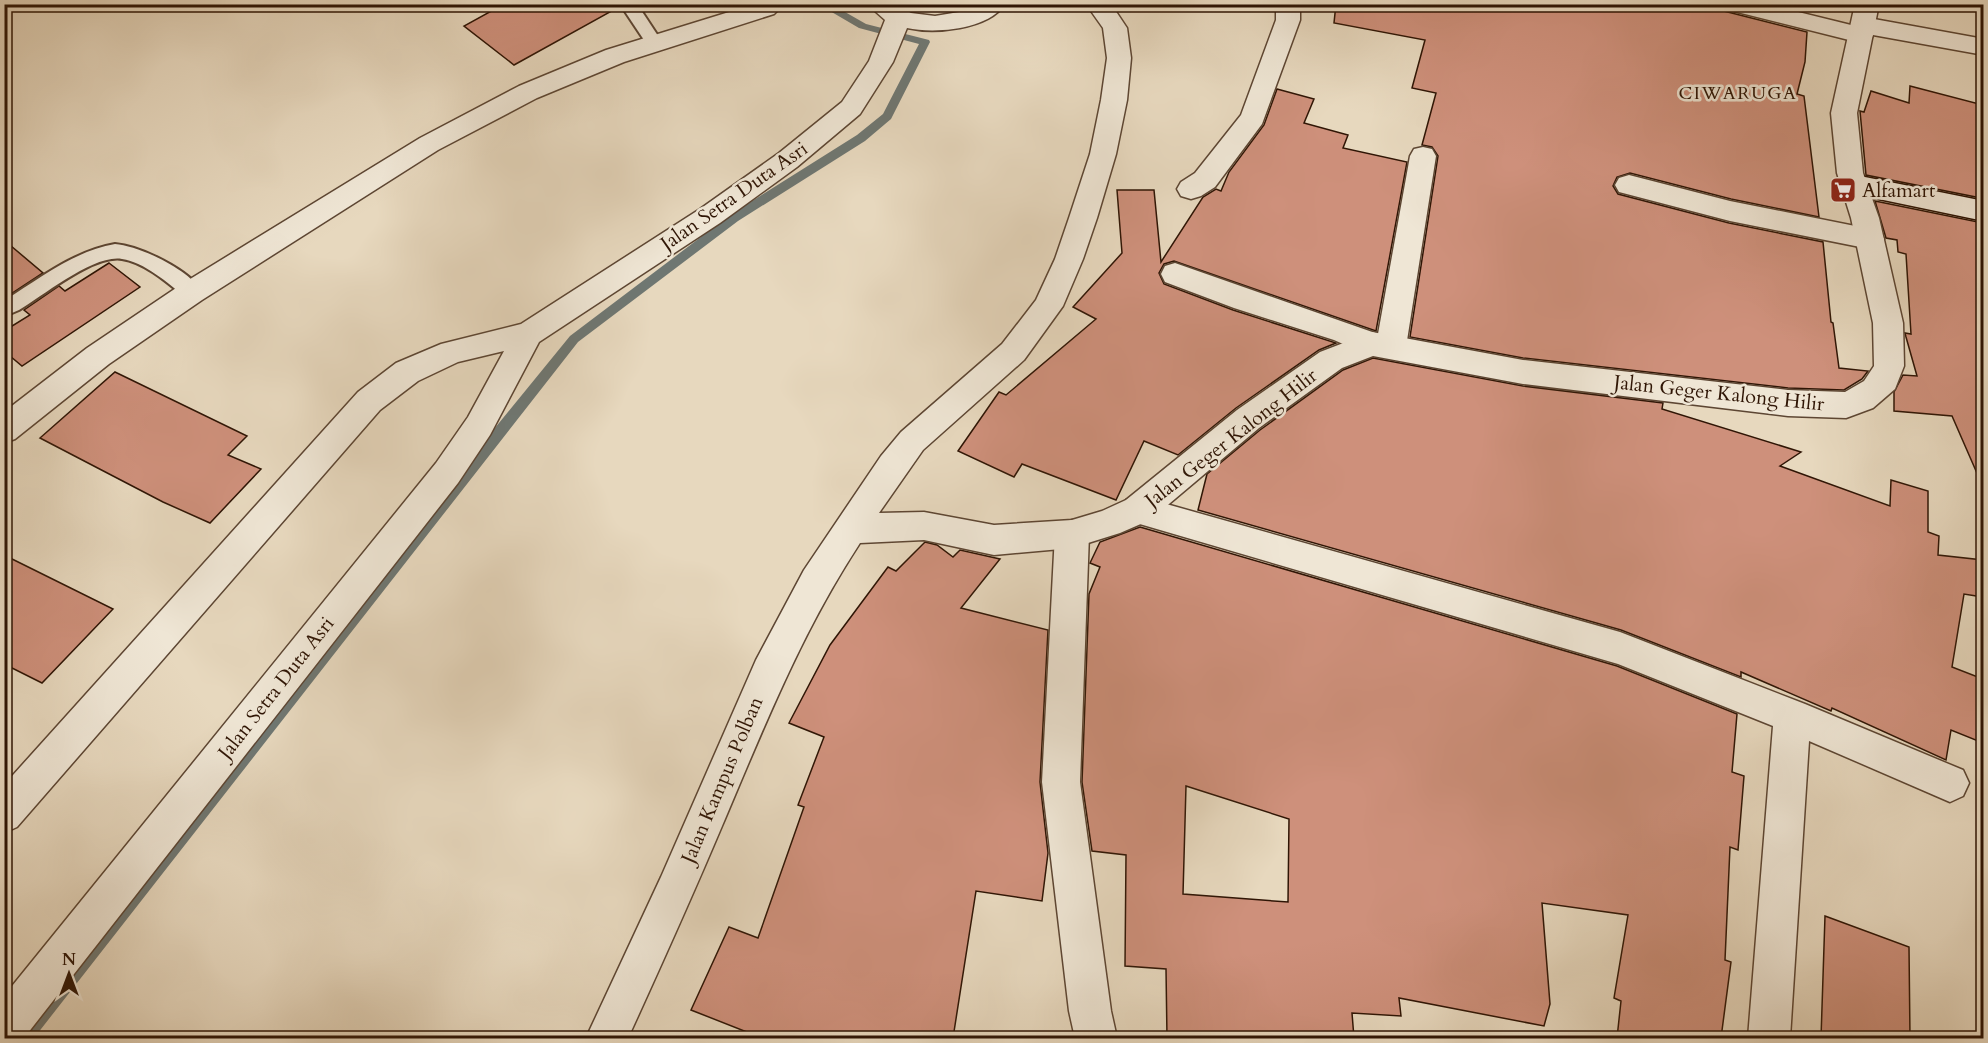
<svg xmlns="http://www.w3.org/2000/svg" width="1988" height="1043" font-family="Cardo,serif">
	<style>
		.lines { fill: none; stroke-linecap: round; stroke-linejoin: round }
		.stream { fill: #6f7772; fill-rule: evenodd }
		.building { fill: #ce907b; stroke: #2f1505; stroke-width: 1.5; fill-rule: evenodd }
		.service-casing { stroke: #5d4633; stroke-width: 4 }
		.minor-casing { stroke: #5d4633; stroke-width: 3 }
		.tertiary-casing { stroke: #5d4633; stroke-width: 3 }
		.secondary-casing { stroke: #2f1505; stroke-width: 3 }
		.service { fill: #efe6d5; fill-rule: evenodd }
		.minor { fill: #efe6d5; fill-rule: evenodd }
		.tertiary { fill: #efe6d5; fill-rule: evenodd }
		.secondary { fill: #efe6d5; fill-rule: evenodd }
		.labels { text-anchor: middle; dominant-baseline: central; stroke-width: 5; stroke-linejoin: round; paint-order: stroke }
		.far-quarter-label { font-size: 18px; letter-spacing: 1.5px; fill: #2f1505; stroke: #efe6d5 }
		.poi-label { font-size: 20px; fill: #2f1505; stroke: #efe6d5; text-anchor: start }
		.street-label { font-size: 20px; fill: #2f1505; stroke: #efe6d5 }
	</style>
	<rect width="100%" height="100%" fill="#e7d8be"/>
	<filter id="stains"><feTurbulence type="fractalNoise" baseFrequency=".00333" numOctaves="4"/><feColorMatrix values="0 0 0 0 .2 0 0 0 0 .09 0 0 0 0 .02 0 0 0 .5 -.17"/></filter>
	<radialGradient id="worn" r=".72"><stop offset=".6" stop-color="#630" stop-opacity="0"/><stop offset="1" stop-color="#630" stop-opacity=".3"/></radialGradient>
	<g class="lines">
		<polygon class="stream" points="818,4 831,4 866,24 929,40 930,42 891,119 865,141 738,221 578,342 34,1038 16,1038 18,1032 463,467 570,336 730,215 857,135 883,114 919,44 859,28"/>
	</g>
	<g class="building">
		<polygon points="504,4 618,4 619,7 514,65 464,26"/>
		<polygon points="1336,4 1719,4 1724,11 1807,32 1805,62 1797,94 1804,96 1819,217 1731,199 1630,173 1617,177 1613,186 1618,194 1729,223 1823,242 1831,322 1833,323 1839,368 1868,371 1862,379 1844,390 1788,388 1523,358 1410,337 1438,156 1432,147 1422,145 1436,93 1412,88 1425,40 1334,23"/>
		<polygon points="1910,86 1983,105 1983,168 1978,167 1981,198 1866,175 1860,111 1864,112 1871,91 1909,103"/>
		<polygon points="1277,89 1314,99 1304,123 1348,135 1343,148 1407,162 1376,331 1174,261 1164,264 1159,273 1164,284 1233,310 1336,343 1319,350 1236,408 1178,455 1144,441 1116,500 1022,464 1014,477 958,451 999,392 1006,395 1096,319 1073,307 1122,253 1117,190 1154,190 1161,262 1203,197 1216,189 1221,191 1229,172 1264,125"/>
		<polygon points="1875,201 1983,223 1983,245 1977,244 1983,307 1983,487 1952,416 1894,411 1894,392 1903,375 1917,376 1906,337 1905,333 1911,334 1906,254 1898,252 1897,240 1886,238"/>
		<polygon points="4,240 43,273 8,296 4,293"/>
		<polygon points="109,263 140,287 22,366 4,351 4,331 30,315 24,310 59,286 65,291"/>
		<polygon points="1373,358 1523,386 1663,403 1662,409 1801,452 1780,466 1890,506 1891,480 1928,491 1928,532 1939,536 1938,555 1983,560 1983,597 1964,594 1952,667 1983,679 1983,743 1951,730 1946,760 1832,708 1831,711 1741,672 1741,677 1621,630 1198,510 1207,474 1260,430 1343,370"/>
		<polygon points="115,372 247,436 228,455 261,469 210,523 163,502 40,438"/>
		<path d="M 1140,527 L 1617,666 L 1737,714 L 1732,772 L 1744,776 L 1738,850 L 1730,847 L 1725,960 L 1731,962 L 1721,1038 L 1617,1038 L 1621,1001 L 1614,998 L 1628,915 L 1542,903 L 1550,1004 L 1544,1026 L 1399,998 L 1401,1016 L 1352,1013 L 1354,1038 L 1167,1038 L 1166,969 L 1125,966 L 1126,855 L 1092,851 L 1082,782 L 1089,594 L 1100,567 L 1090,563 L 1100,542 ZM 1186,786 L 1289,819 L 1288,902 L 1183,894 Z"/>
		<polygon points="925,542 937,545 953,557 960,550 1000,559 961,608 1048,630 1040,782 1048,853 1042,901 976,891 953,1038 762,1038 691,1010 729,927 758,938 804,807 798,805 824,737 789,723 830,645 888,567 896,571"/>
		<polygon points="4,555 113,609 42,683 4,664"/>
		<polygon points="1825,916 1909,947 1910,1038 1821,1038"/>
	</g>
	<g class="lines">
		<defs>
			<g id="service">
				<polygon points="620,4 637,4 664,45 662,49 650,49"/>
				<path d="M 115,244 C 140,246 190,270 202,292 L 199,297 L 192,299 L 185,297 C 168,283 144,262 122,259 C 94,254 43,296 19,310 L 12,313 L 5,310 L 5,300 C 39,279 74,251 115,244 Z"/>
			</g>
			<g id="minor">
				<path d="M 867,4 L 895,4 L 911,13 L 935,16 L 959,12 L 975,4 L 1005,4 C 988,30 934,34 907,28 L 893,62 L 860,114 L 797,167 L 720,223 L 539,342 L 490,435 L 458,483 L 24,1038 L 4,1038 L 4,996 L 436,463 L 468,417 L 504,351 L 458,362 L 418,381 L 380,410 L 17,827 L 4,833 L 4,785 L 358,392 L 396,363 L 441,344 L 521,324 L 700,209 L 779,153 L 842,102 L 869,61 L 885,20 Z"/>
				<polygon points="1276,4 1300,4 1300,20 1262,124 1215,187 1201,196 1191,199 1181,196 1177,189 1181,182 1195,173 1241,115 1276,20"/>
				<polygon points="1721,4 1766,4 1851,25 1854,20 1863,17 1984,39 1984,55 1873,35 1870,41 1861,43 1725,9"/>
				<polygon points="1423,147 1432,149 1436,156 1406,347 1402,355 1391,359 1379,353 1372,356 1361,352 1334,340 1234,308 1165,282 1161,274 1165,266 1175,263 1378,334 1410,156 1414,149"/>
				<polygon points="1629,175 1730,201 1870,229 1880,232 1884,239 1880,246 1870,249 1730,221 1619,192 1615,185 1619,178"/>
				<polygon points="1138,496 1620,632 1805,704 1963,770 1969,783 1963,796 1950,802 1809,741 1790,1038 1748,1038 1773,726 1618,664 1126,520 1122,510 1126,500"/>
				<polygon points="1072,520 1084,524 1089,534 1080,782 1111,1011 1117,1038 1075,1038 1069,1011 1042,782 1055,534 1060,524"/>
			</g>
			<g id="tertiary">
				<polygon points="755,4 784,4 774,14 624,62 537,98 438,150 202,300 109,364 15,439 4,443 4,412 87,348 182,284 420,138 519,86 606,50"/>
				<path d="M 1086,4 L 1111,4 L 1127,28 L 1131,58 L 1127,100 L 1116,154 L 1097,218 L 1083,259 L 1063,306 L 1024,360 L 923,450 L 879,513 L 924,512 L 994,525 L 1072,520 L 1102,511 L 1126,500 L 1237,410 L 1320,352 L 1372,332 L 1523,360 L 1788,390 L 1845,392 L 1864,381 L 1874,366 L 1873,323 L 1851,218 L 1837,173 L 1831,113 L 1855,4 L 1879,4 L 1857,113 L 1863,173 L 1879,218 L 1903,323 L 1904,366 L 1895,389 L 1873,408 L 1846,418 L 1788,416 L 1523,384 L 1373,356 L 1342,368 L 1259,428 L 1150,520 L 1120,533 L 1072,548 L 994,555 L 924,540 L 860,543 C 801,633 764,727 722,826 C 692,897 660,968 628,1038 L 586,1038 L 661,877 L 756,660 L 804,570 L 881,456 L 901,432 L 1002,344 L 1036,300 L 1055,259 L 1069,218 L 1090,154 L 1101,100 L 1107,58 L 1103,28 Z"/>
			</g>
			<polygon id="secondary" points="1855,175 1984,201 1984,221 1845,192 1841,185 1845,178"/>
		</defs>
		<use href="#service" class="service-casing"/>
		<use href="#minor" class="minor-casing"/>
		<use href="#tertiary" class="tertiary-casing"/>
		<use href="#secondary" class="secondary-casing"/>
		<use href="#service" class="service"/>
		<use href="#minor" class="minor"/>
		<use href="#tertiary" class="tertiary"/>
		<use href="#secondary" class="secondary"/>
	</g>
	<defs>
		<symbol id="supermarket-square" viewBox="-11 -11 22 22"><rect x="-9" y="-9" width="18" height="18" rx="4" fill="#8f2418" stroke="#efe6d5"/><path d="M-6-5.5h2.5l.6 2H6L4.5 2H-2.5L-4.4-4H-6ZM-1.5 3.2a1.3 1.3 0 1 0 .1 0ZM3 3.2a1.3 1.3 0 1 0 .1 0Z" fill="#fff"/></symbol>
	</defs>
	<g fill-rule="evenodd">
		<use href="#supermarket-square" x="1828" y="175" width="30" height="30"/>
	</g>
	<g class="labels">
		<g class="far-quarter-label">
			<text x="1738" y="93">CIWARUGA</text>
		</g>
		<g class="poi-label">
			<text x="1862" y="190">Alfamart</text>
		</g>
		<g class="street-label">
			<text transform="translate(734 196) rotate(-35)">Jalan Setra Duta Asri</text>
			<text transform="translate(1719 393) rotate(6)">Jalan Geger Kalong Hilir</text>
			<text transform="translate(1231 438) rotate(-38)">Jalan Geger Kalong Hilir</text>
			<text transform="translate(276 688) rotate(-52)">Jalan Setra Duta Asri</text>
			<text transform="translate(722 780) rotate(-67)">Jalan Kampus Polban</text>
		</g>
	</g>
	<rect width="1988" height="1043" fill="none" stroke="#e7d8be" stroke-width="24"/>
	<rect x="6" y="6" width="1976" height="1031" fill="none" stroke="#2f1505" stroke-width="3"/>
	<rect x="12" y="12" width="1964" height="1019" fill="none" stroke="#2f1505" stroke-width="1.5"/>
	<g transform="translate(69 974)" stroke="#efe6d5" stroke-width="4.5" paint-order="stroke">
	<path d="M0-4.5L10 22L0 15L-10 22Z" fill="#2f1505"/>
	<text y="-9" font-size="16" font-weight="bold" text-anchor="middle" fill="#2f1505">N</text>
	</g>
	<rect width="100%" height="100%" filter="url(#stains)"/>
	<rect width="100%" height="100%" fill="url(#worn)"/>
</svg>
